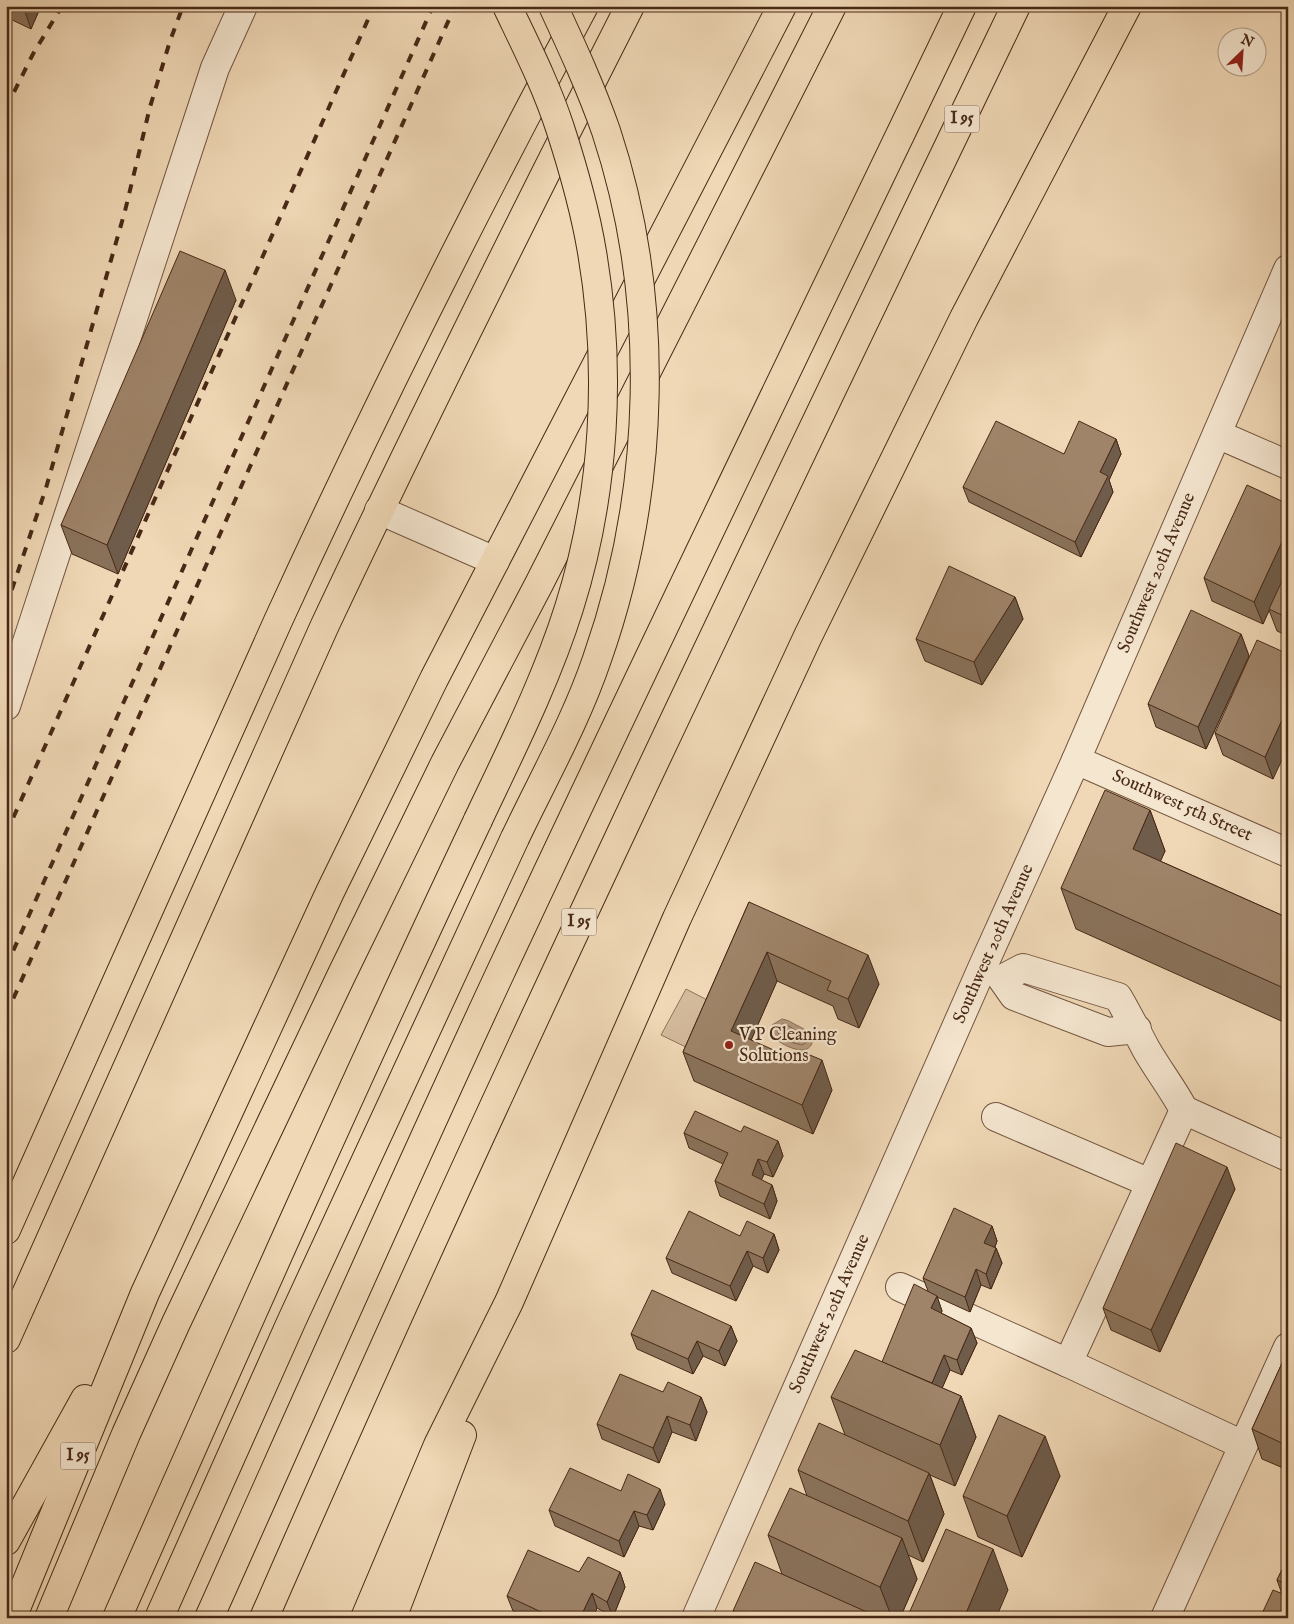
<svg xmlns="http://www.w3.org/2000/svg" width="1294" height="1624" font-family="'IM FELL English',serif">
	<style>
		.green { fill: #d3ba9b; stroke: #8e7258 }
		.water { fill: #b79c80; stroke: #8b6e56 }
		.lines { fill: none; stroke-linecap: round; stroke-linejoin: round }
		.shore { stroke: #80624b; stroke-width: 1 }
		.minor-casing { stroke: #72553e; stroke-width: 30 }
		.highway-casing { stroke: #482916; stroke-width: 30 }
		.minor { stroke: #f5e6d0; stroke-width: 28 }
		.highway { stroke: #f0d8b6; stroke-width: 28 }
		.rail { stroke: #482916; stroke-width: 4; stroke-dasharray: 9 9; stroke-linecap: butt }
		.highway-bridge-casing { stroke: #482916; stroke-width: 30; stroke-linecap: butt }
		.highway-bridge { stroke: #f0d8b6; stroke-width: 28 }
		.wall { fill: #89725a; stroke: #482916 }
		.shaded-wall { fill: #6f5c4a; stroke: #482916 }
		.building { fill: #9f8469; stroke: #482916 }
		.poi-dot { fill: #8f2418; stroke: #f5e6d0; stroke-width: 2 }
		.labels { text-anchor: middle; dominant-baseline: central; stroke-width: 4.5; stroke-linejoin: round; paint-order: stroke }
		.shield { fill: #f5e6d0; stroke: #7c624e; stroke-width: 1 }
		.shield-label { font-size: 16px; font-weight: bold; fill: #482916 }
		.street-label { font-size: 18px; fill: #482916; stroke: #f5e6d0 }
		.poi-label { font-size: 18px; fill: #482916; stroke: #f5e6d0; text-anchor: start }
	</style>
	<rect width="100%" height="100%" fill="#f0d8b6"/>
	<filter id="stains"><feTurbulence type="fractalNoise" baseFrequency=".004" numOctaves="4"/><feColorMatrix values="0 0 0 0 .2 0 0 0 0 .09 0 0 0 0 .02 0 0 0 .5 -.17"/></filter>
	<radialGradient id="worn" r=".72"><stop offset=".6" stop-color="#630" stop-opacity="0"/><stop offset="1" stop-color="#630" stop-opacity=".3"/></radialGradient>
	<polygon class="green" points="686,989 713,1003 690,1049 661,1035"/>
	<path class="water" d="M 782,1019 C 788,1020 791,1022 796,1025 C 801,1027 806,1030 810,1034 C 816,1041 810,1051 801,1050 C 790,1049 780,1043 772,1036 L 772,1025 Z"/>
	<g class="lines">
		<path class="shore" d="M 783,1024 L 787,1025 L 805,1036 L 807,1042 L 802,1045 C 793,1043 774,1039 778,1027 Z"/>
		<defs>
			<g id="minor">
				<polyline points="1217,434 1288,465"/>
				<polyline points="379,510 495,561"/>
				<polyline points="6,706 215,68 243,6"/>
				<polyline points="1076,760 1288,853"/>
				<polyline points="1184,1110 1288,1157"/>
				<polyline points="996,1117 1150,1183"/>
				<path d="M 900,1287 L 1068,1363 L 1184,1110 C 1173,1089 1158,1070 1146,1049 C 1137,1032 1128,1014 1118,997 L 1023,968 L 1002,979 L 1014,996 L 1108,1032 L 1137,1029"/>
				<polyline points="1068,1363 1243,1445"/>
				<polyline points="696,1618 983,966 1076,760 1288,269"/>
				<polyline points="1165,1618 1288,1347"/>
			</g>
			<g id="highway">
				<path d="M 6,1230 C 97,1027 186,824 278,621 C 373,413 476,208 584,6"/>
				<path d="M 6,1339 L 325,625 C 423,417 526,211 630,6"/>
				<polyline points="6,1541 85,1399"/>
				<polyline points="12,1618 145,1293 330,892 434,679 495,561 782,6"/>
				<polyline points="49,1618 126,1434 176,1323 342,974 445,763 539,584 832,6"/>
				<path d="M 117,1618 C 235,1351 353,1084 478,820"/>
				<polyline points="159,1618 292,1320 515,838"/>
				<path d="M 209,1618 C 304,1406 398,1193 496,982 C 648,656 806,331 962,6"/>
				<path d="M 264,1618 C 501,1075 759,540 1016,6"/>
				<polyline points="365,1618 438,1445 509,1302 677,918 808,636 964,318 1127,6"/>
				<polyline points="392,1618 462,1435"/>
			</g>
		</defs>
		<use href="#minor" class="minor-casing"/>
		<use href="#highway" class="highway-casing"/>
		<use href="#minor" class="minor"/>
		<use href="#highway" class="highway"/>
		<g class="rail">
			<polyline points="6,108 33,54 62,6"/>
			<polyline points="6,607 46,488 125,211 150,107 170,41 183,6"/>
			<polyline points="6,834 374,6"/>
			<polyline points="6,967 433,6"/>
			<polyline points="6,1015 455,6"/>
		</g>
		<defs>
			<g id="highway-bridge">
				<path d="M 478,820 C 511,750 546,681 569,608 C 605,494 612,369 592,252 C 585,210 573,168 560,128 C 546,85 526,46 507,6"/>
				<path d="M 515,838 C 543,779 576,721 597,659 C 656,492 662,300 606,131 C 591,88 572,47 553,6"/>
			</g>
		</defs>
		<use href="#highway-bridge" class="highway-bridge-casing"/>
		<use href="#highway-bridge" class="highway-bridge"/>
	</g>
	<g class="wall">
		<polygon points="6,6 41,6 31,29 6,17"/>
		<polygon points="236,300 118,574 72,554 61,525"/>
		<polygon points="1116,439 1121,454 1109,480 1113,492 1081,557 969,502 963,487 1064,454"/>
		<polygon points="1288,504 1288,636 1277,631 1269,610 1263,624 1212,601 1204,578"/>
		<polygon points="1015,597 1023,619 982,685 925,661 916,639"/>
		<polygon points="1241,634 1249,656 1206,749 1156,727 1148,704"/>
		<polygon points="1288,654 1273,779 1223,755 1215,733"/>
		<polygon points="1150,810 1165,851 1160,861 1288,918 1288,1024 1076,929 1061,888"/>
		<polygon points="749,902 879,984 859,1028 838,1019 833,1006 777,981 751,1040 832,1090 813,1134 694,1081 683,1052"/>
		<polygon points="684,1133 778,1141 783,1156 773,1177 764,1174 761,1180 772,1185 777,1201 770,1219 720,1196 715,1181 723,1164 689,1148"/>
		<polygon points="1235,1189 1160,1352 1111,1330 1103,1308"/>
		<polygon points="992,1226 997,1241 995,1247 996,1248 1002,1263 991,1289 981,1285 970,1312 937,1297 942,1311 941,1313 971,1328 977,1343 962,1375 950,1370 942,1388 961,1396 976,1437 955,1486 930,1475 944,1514 923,1562 908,1555 917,1579 900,1618 874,1618 870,1616 871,1618 735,1618 733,1611 782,1574 768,1535 807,1496 798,1470 845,1435 831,1397 882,1362 928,1291 923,1278"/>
		<polygon points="774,1234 779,1250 768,1273 753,1266 736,1301 672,1273 666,1258 740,1236"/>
		<polygon points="731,1326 737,1341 725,1366 703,1356 693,1374 637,1349 631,1334"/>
		<polygon points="1288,1350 1288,1470 1262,1459 1252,1429"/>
		<polygon points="663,1392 701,1397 707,1412 696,1441 672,1432 659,1463 602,1439 597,1424"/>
		<polygon points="1060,1476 1022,1557 978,1537 963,1496"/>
		<polygon points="621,1491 665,1504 653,1530 639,1526 624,1557 555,1526 549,1510"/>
		<polygon points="1288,1557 1288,1618 1282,1594 1277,1580"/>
		<polygon points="579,1572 620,1572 625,1587 613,1617 597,1608 593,1618 527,1618 513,1611 507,1596"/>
	</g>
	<g class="shaded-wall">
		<polygon points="23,6 41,6 31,29"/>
		<polygon points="225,270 236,300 118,574 107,545"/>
		<polygon points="1116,439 1121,454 1109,480 1113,492 1081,557 1075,542 1100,472"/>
		<polygon points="1288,529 1288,569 1263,624 1254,602"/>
		<polygon points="1015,597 1023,619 982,685 974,662"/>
		<polygon points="1241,634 1249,656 1206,749 1198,727"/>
		<polygon points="1288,707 1288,747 1273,779 1265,757"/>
		<polygon points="1150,810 1165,851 1148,890 1133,849"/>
		<polygon points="767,952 777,981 742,1061 731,1031"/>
		<polygon points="868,955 879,984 859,1028 848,999"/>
		<polygon points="822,1060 832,1090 813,1134 802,1105"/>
		<polygon points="778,1141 783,1156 773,1177 767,1162"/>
		<polygon points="758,1159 764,1174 757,1190 752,1175"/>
		<polygon points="1227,1167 1235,1189 1160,1352 1151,1330"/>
		<polygon points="772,1185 777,1201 770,1219 764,1204"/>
		<polygon points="992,1226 997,1241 990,1259 984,1243"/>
		<polygon points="774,1234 779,1250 768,1273 763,1258"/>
		<polygon points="996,1248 1002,1263 991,1289 986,1274"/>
		<polygon points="747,1251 753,1266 736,1301 730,1286"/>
		<polygon points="976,1269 981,1285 970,1312 965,1297"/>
		<polygon points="937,1296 942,1311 937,1323 931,1308"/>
		<polygon points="731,1326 737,1341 725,1366 719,1351"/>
		<polygon points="971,1328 977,1343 962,1375 957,1360"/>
		<polygon points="697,1341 703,1356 693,1374 688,1359"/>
		<polygon points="944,1355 950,1370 937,1400 931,1385"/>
		<polygon points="961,1396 976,1437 955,1486 940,1445"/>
		<polygon points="701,1397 707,1412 696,1441 690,1425"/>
		<polygon points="667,1416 672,1432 659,1463 653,1448"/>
		<polygon points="1045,1436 1060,1476 1022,1557 1007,1516"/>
		<polygon points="929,1473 944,1514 923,1562 908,1521"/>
		<polygon points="660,1489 665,1504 653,1530 647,1515"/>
		<polygon points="634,1511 639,1526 624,1557 619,1541"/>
		<polygon points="902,1538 917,1579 900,1618 892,1618 880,1587"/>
		<polygon points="993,1549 1008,1590 996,1618 964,1618"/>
		<polygon points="620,1572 625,1587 613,1617 607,1602"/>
		<polygon points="592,1593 597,1608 593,1618 580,1618"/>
	</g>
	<g class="building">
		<polygon points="180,251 225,270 107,545 61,525"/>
		<polygon points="996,421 1064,454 1079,421 1116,439 1100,472 1108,476 1075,542 963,487"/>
		<polygon points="1247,485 1288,504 1288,529 1254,602 1204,578"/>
		<polygon points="949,566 1015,597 974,662 916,639"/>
		<polygon points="1288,568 1288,618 1269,609"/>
		<polygon points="1191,610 1241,634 1198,727 1148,704"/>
		<polygon points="1257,640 1288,654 1288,707 1265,757 1215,733"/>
		<polygon points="1105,790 1150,810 1133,849 1288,918 1288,990 1061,888"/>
		<polygon points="749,902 868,955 848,999 827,990 831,981 767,952 731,1031 796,1060 800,1051 822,1060 802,1105 683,1052"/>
		<polygon points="695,1111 741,1132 744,1126 778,1141 767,1162 758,1159 752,1175 772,1185 764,1204 715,1181 728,1153 684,1133"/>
		<polygon points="1176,1143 1227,1167 1151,1330 1103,1308"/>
		<polygon points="954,1208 992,1226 984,1243 996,1248 986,1274 976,1269 965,1297 923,1278"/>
		<polygon points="689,1211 740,1236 747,1221 774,1234 763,1258 747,1251 730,1286 666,1258"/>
		<polygon points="914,1284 937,1296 931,1308 971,1328 957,1360 944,1355 932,1383 882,1362"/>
		<polygon points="652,1290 731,1326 719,1351 697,1341 688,1359 631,1334"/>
		<polygon points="855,1350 961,1396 940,1445 831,1397"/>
		<polygon points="1288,1350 1288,1446 1252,1429"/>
		<polygon points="620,1374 663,1392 668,1382 701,1397 690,1425 667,1416 653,1448 597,1424"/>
		<polygon points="999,1415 1045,1436 1007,1516 963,1496"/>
		<polygon points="819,1423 929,1473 908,1521 798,1470"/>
		<polygon points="570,1468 621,1491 628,1474 660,1489 647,1515 634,1511 619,1541 549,1510"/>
		<polygon points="790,1488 902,1538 880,1587 768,1535"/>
		<polygon points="946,1529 993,1549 964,1618 907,1618"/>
		<polygon points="528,1550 579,1572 588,1557 620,1572 607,1602 592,1593 580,1618 554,1618 507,1596"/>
		<polygon points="1288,1557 1288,1585 1277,1580"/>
		<polygon points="755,1562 869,1613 867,1618 747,1618 733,1611"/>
		<polygon points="1273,1590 1288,1596 1288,1618 1260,1618"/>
	</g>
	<circle class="poi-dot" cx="729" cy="1045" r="5"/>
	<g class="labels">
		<g class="shield">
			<rect x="944.5" y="105.5" width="35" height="27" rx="4"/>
			<rect x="561.5" y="908.5" width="35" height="27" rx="4"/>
			<rect x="60.5" y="1442.5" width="35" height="27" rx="4"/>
		</g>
		<g class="shield-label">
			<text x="962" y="119">I 95</text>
			<text x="579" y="922">I 95</text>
			<text x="78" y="1456">I 95</text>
		</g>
		<g class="street-label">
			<text transform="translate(1157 573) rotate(-67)">Southwest 20th Avenue</text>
			<text transform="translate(1182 806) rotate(24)">Southwest 5th Street</text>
			<text transform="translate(994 944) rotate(-66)">Southwest 20th Avenue</text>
			<text transform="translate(830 1314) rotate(-66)">Southwest 20th Avenue</text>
		</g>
		<g class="poi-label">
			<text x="739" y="1035">V P Cleaning<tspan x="739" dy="21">Solutions</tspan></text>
		</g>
	</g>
	<rect width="1294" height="1624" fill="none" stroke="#f0d8b6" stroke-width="25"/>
	<rect x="8" y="8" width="1279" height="1609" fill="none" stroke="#482916" stroke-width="2.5"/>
	<rect x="12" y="12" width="1269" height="1599" fill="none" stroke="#482916"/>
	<g transform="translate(1242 52) rotate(25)"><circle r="24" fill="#f5e6d0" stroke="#b09a86"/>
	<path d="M0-4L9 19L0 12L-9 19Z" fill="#8f2418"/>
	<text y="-8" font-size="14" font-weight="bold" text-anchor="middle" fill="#482916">N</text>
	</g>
	<rect width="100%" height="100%" filter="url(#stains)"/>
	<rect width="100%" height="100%" fill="url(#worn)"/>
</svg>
